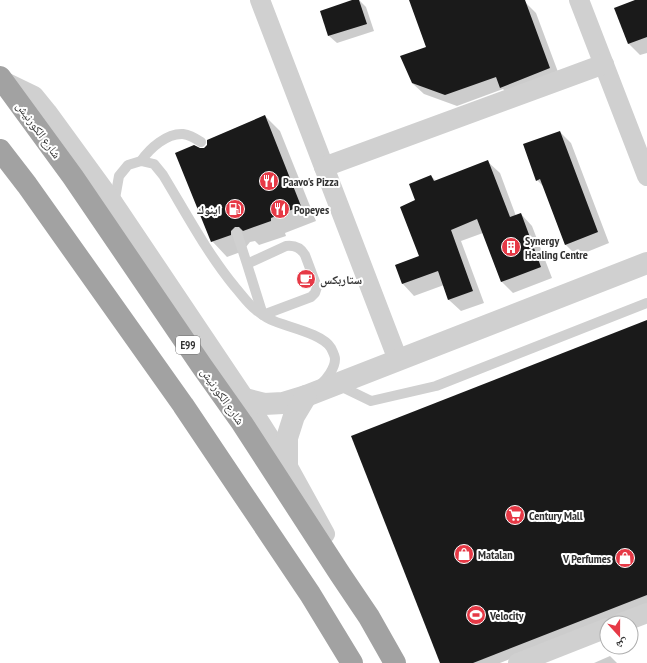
<svg xmlns="http://www.w3.org/2000/svg" width="647" height="663" font-family="'PT Sans Narrow','Noto Naskh Arabic',sans-serif">
	<style>
		.shadow { fill: #0003 }
		.building { fill: #1a1a1a }
		.lines { fill: none; stroke-linecap: round; stroke-linejoin: round }
		.service { stroke: #d0d0d0; stroke-width: 10 }
		.minor { stroke: #d0d0d0; stroke-width: 20 }
		.tertiary { stroke: #d0d0d0; stroke-width: 22 }
		.trunk { stroke: #a2a2a2; stroke-width: 22 }
		.labels { text-anchor: middle; dominant-baseline: central; stroke-width: 4; stroke-linejoin: round; paint-order: stroke }
		.shield { fill: #fff; stroke: #707070; stroke-width: 1 }
		.shield-label { font-size: 11px; font-weight: bold; fill: #333 }
		.street-label { font-size: 12px; fill: #333; stroke: #fff }
		.poi-label { font-size: 12px; font-weight: bold; fill: #333; stroke: #fff; text-anchor: start }
	</style>
	<rect width="100%" height="100%" fill="#fff"/>
	<g class="shadow">
		<polygon points="356,0 359,0 366,7 374,31 337,43 329,36"/>
		<polygon points="410,0 523,0 536,13 561,80 513,99 503,89 457,106 424,94 412,83 427,48"/>
		<polygon points="636,0 647,0 647,53 640,55 629,44 616,8"/>
		<polygon points="265,116 280,131 316,221 285,233 286,236 259,245 255,241 250,242 246,247 246,250 227,257 212,241 200,149 204,149"/>
		<polygon points="560,132 571,143 609,243 577,256 565,244 544,187 537,180"/>
		<polygon points="488,162 500,173 516,216 521,214 532,226 552,278 513,293 501,281 483,233 461,241 484,303 461,311 449,300 444,285 414,296 403,284 396,265 421,256 417,201 431,176 436,181"/>
		<polygon points="647,321 647,605 500,663 441,663"/>
		<polygon points="610,656 617,663 594,663"/>
	</g>
	<g class="building">
		<polygon points="352,0 359,0 367,24 328,36 320,11"/>
		<polygon points="409,0 525,0 550,68 500,88 496,77 445,95 412,83 400,56 426,47"/>
		<polygon points="635,0 647,0 647,37 628,44 614,8"/>
		<polygon points="265,115 301,206 271,218 271,221 243,231 239,227 235,227 231,231 231,235 211,242 175,153 194,145 200,148 204,148 207,145 207,140"/>
		<polygon points="560,131 598,232 565,245 540,179 536,181 523,144"/>
		<polygon points="488,160 510,217 521,213 541,267 501,282 477,219 451,230 473,291 448,300 438,271 402,284 395,265 419,256 400,207 415,200 409,184 431,175 434,181"/>
		<polygon points="647,320 647,595 473,663 440,663 351,436"/>
	</g>
	<g class="lines">
		<g class="service">
			<path d="M 141,161 C 150,148 167,133 183,134 C 190,135 195,138 201,142"/>
			<path d="M 114,204 L 119,176 L 128,165 L 141,161 L 154,164 L 163,175 C 186,213 207,253 235,287 C 242,295 248,304 256,310 C 261,314 268,319 274,321 C 288,327 323,334 331,348 C 332,350 335,356 335,359 C 335,368 327,379 320,385"/>
			<path d="M 237,233 L 247,264 L 263,315 L 311,297 L 315,293 L 317,287 L 305,255 C 301,248 295,245 286,246 L 247,264"/>
			<polyline points="338,385 371,401 436,386 647,303"/>
		</g>
		<g class="minor">
			<polyline points="260,0 398,360"/>
			<polyline points="579,0 647,176"/>
			<polyline points="3,81 34,96 47,112 114,204 245,399 287,465 325,534"/>
			<polyline points="324,167 604,64"/>
			<polyline points="621,623 647,613"/>
			<polyline points="518,663 607,628"/>
		</g>
		<g class="tertiary">
			<polyline points="245,399 264,404 283,403 306,396 647,263"/>
			<polyline points="287,465 287,438 294,416 306,396"/>
		</g>
		<g class="trunk">
			<polyline points="0,77 73,177 201,365 242,423 340,574 369,617 395,663"/>
			<polyline points="0,150 27,185 183,405 310,594 352,663"/>
		</g>
	</g>
	<defs>
		<symbol id="restaurant-disc" viewBox="-11 -11 22 22"><circle r="9.5" fill="#e63946" stroke="#fff"/><path d="M-5-6h1v4h1v-4h1v4h1v-4h1v5L-1.5 .5V6h-2V.5L-5-1ZM5-6V6H3V1.5H1.5Q1.5-4 5-6Z" fill="#fff"/></symbol>
		<symbol id="fuel-disc" viewBox="-11 -11 22 22"><circle r="9.5" fill="#e63946" stroke="#fff"/><path d="M-5.5-6h7V0h2V4h1.3V-2.5L3-4.5l.8-.8L6-3V5H2.5V1h-1V6h-7ZM-4.2-4.7v3.2H.2V-4.7Z" fill="#fff"/></symbol>
		<symbol id="building-disc" viewBox="-11 -11 22 22"><circle r="9.5" fill="#e63946" stroke="#fff"/><path d="M-4-6H4V6H1V3H-1V6H-4ZM-2.5-4.3h1.7v1.8h-1.7ZM.8-4.3h1.7v1.8H.8ZM-2.5-1h1.7V.8h-1.7ZM.8-1h1.7V.8H.8Z" fill="#fff"/></symbol>
		<symbol id="cafe-disc" viewBox="-11 -11 22 22"><circle r="9.5" fill="#e63946" stroke="#fff"/><path d="M-5.5-4.5H6V0H3Q3 3.5 0 3.5H-2.5Q-5.5 3.5-5.5 0ZM3-3.2v2h1.7v-2ZM-6 4.5H4V6H-6Z" fill="#fff"/></symbol>
		<symbol id="supermarket-disc" viewBox="-11 -11 22 22"><circle r="9.5" fill="#e63946" stroke="#fff"/><path d="M-6-5.5h2.5l.6 2H6L4.5 2H-2.5L-4.4-4H-6ZM-1.5 3.2a1.3 1.3 0 1 0 .1 0ZM3 3.2a1.3 1.3 0 1 0 .1 0Z" fill="#fff"/></symbol>
		<symbol id="shop-disc" viewBox="-11 -11 22 22"><circle r="9.5" fill="#e63946" stroke="#fff"/><path d="M-5-2.5h2.3a2.7 3.5 0 0 1 5.4 0H5L5.5 6h-11ZM-1.5-2.5h3a1.5 2.3 0 0 0-3 0Z" fill="#fff"/></symbol>
		<symbol id="stadium-disc" viewBox="-11 -11 22 22"><circle r="9.5" fill="#e63946" stroke="#fff"/><path d="M0-5a6.5 5 0 1 0 0 10a6.5 5 0 1 0 0-10ZM-3.5-1.8h7v3.6h-7Z" fill="#fff"/></symbol>
	</defs>
	<g fill-rule="evenodd">
		<use href="#restaurant-disc" x="258" y="170" width="22" height="22"/>
		<use href="#fuel-disc" x="224" y="198" width="22" height="22"/>
		<use href="#restaurant-disc" x="269" y="198" width="22" height="22"/>
		<use href="#building-disc" x="500" y="236" width="22" height="22"/>
		<use href="#cafe-disc" x="295" y="268" width="22" height="22"/>
		<use href="#supermarket-disc" x="504" y="504" width="22" height="22"/>
		<use href="#shop-disc" x="453" y="543" width="22" height="22"/>
		<use href="#shop-disc" x="614" y="547" width="22" height="22"/>
		<use href="#stadium-disc" x="465" y="604" width="22" height="22"/>
	</g>
	<g class="labels">
		<rect class="shield" x="176" y="336" width="24" height="18" rx="3"/>
		<g class="shield-label">
			<text x="188" y="345">E99</text>
		</g>
		<g class="street-label">
			<text transform="translate(39 130) rotate(54)">شارع الكورنيش</text>
			<text transform="translate(223 396) rotate(55)">شارع الكورنيش</text>
		</g>
		<g class="poi-label">
			<text x="283" y="181">Paavo's Pizza</text>
			<text x="221" y="209" text-anchor="end">اينوك</text>
			<text x="294" y="209">Popeyes</text>
			<text x="525" y="240">Synergy<tspan x="525" dy="14">Healing Centre</tspan></text>
			<text x="320" y="279">ستاربكس</text>
			<text x="529" y="515">Century Mall</text>
			<text x="478" y="554">Matalan</text>
			<text x="611" y="558" text-anchor="end">V Perfumes</text>
			<text x="490" y="615">Velocity</text>
		</g>
	</g>
	<g transform="translate(619 635) rotate(159)"><circle r="19" fill="#ffffff" stroke="#adadad"/>
	<path d="M0-3L7 15L0 10L-7 15Z" fill="#e63946"/>
	<text y="-6" font-size="11" font-weight="bold" text-anchor="middle" fill="#333333">ش</text>
	</g>
</svg>
